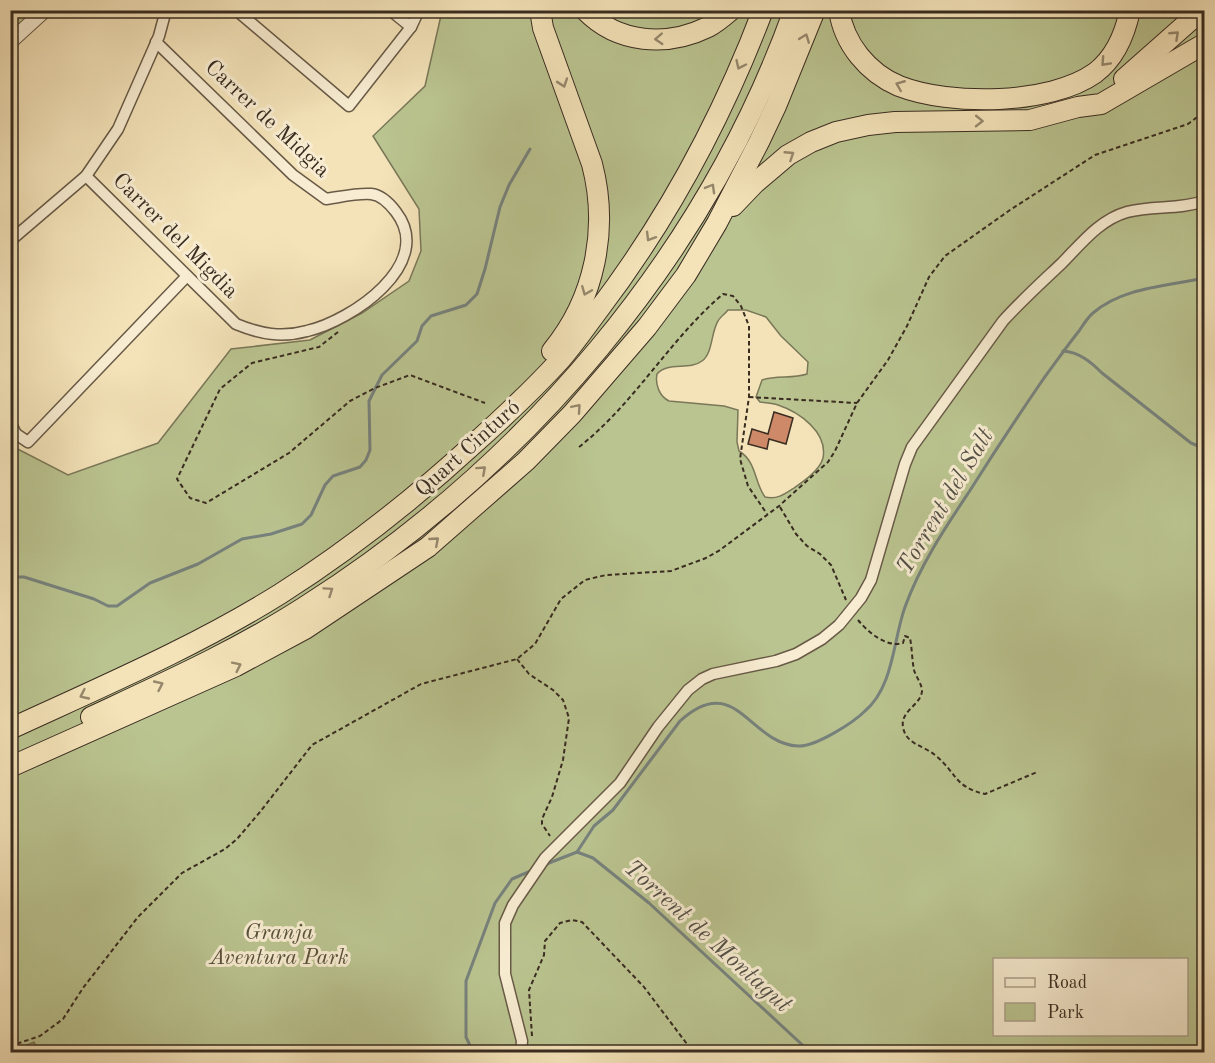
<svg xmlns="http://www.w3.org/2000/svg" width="1215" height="1063" font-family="'Old Standard TT',serif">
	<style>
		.green { fill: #bac490; stroke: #7a7858; stroke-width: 1.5; fill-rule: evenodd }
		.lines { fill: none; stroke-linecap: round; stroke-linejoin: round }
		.stream { stroke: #77827d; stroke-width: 3 }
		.building { fill: #ce8968; stroke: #392c21; stroke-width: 1.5 }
		.minor-casing { stroke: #685a47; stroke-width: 13 }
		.tertiary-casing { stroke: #685a47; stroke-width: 16 }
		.motorway-casing { stroke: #392c21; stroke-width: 22 }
		.path { stroke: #392c21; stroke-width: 2; stroke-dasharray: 4.5 3; stroke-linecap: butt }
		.minor { stroke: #f8edd2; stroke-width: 10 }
		.tertiary { stroke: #f8edd2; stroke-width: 14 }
		.motorway { stroke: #f4e3b9; stroke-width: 20 }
		.oneway { stroke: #96886d }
		.labels { text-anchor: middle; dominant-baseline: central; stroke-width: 6; stroke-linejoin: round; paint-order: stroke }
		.street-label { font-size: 22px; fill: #392c21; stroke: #f8edd2 }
		.park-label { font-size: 22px; font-style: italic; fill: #59523d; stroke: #f8edd2 }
		.water-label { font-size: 24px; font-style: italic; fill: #535048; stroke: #f8edd2 }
	</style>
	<rect width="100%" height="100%" fill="#f4e3b9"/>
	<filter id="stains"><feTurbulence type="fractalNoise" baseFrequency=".00333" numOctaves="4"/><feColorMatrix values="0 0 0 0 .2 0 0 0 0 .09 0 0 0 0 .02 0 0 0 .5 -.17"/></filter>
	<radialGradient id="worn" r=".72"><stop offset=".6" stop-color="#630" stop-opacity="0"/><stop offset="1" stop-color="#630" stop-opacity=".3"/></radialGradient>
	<g class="green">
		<polygon points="11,11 51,11 11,49"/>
		<path d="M 442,11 L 1204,11 L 1204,1052 L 39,1052 L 34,1042 L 11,1052 L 10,445 L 68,475 L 158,443 L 231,349 L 310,340 L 362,313 L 409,281 L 421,251 L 419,209 L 373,136 L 425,86 ZM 728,310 L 746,310 L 766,317 L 781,336 L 808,362 L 807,374 C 792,379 777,375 762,380 L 756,397 L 760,402 C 766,403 772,403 778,405 C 799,412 828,432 823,458 C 820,470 804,481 794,488 C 785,494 777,500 765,497 C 754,482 757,462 739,451 L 737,442 L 738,410 L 724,406 L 669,401 C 659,396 655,384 657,374 C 668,361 689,371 702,361 C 713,353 711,332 718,321 C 720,317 725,314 728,310 ZM 994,960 L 1186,960 L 1186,1034 L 994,1034 Z"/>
	</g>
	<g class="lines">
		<g class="stream">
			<path d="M 1063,351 C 1079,352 1091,362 1102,373 L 1191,443 L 1198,446 L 1204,445"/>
			<polyline points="10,582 18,577 24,577 94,599 108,606 117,606 150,583 198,564 242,539 271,534 302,524 311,515 325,485 333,476 360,467 366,460 370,450 369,401 382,375 417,341 422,326 431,316 466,305 477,294 485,269 500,207 509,185 530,149"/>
			<polyline points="577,852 593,858 649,903 810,1052"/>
			<path d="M 544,865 L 577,852 L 594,826 L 613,810 L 680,721 C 736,670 749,744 798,746 C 815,747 853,723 865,711 C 894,686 893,640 905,607 C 920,565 945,528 969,492 C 993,454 1018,416 1044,378 C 1056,362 1067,346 1079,331 C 1083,325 1088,317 1093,313 C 1123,287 1168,286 1204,278"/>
			<polyline points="473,1052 466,1037 466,981 495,903 512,879 533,870"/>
		</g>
	</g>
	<polygon class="building" points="774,412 793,418 786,444 769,439 767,449 748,444 752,429 768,434"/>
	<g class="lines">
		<defs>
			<g id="minor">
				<polyline points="236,10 349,106 411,27 419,10"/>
				<polyline points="390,10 411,27"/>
				<path d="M 86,176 L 236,324 C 260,334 282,338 307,331 C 351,321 436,264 396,212 C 390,204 382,195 371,194 C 357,193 340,197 326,199 L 293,175 L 156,42"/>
				<polyline points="10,241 86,176 118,129 159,36 166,10"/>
				<polyline points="10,422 16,434 28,442 187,276"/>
				<path d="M 521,1052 L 522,1041 L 505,974 L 505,923 L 513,905 L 545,858 L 620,783 L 658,727 L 688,690 L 702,679 L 713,674 L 776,661 L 796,654 L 822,639 L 839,625 L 861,598 L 871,580 L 905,464 L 912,447 L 1003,321 C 1021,301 1042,282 1062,263 C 1081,244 1099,220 1127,212 C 1153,205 1179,210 1204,201"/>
			</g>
			<polyline id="tertiary" points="10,42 45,10"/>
			<g id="motorway">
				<path d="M 540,10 L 543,28 L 592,164 C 609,229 595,299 552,351"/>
				<path d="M 585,10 C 618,44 667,47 708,27 C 716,23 724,16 731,10"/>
				<path d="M 839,10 C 844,44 868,73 899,86 C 950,106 1050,105 1095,73 C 1115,58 1125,34 1130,10"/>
				<polyline points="1124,79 1202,10"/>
				<polyline points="733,206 755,183 788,155 811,142 836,132 868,125 895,122 1030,120 1078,107 1101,104 1204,44"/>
				<path d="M 91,717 C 164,683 238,650 306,606 C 526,466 706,256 794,10"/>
				<path d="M 10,729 C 101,687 195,647 280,594 C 351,549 415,498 476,442 C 506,415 534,389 561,359 C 574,344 585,328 597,312 C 667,220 722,118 763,10"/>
				<polyline points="10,767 236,666 305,629 428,547 526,461 572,414 647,327 686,275 717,223 759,142 776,106 815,10"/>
			</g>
		</defs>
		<use href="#minor" class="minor-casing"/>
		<use href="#tertiary" class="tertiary-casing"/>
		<use href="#motorway" class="motorway-casing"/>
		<g class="path">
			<polyline points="338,332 319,347 252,363 220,389 177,479 190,498 206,503 289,453 350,401 375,388 410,375 485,403"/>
			<polyline points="749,397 857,403"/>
			<path d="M 579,447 C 635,403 669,340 723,294 L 733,296 L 741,306 L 749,326 L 749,397 L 740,459 L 748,486 L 767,514"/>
			<polyline points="780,507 796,534 807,546 820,554 831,565 846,600"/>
			<path d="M 858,620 C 868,632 886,648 903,643 L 905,636 L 910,638 C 912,648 912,660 914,670 C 916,677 922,684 922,691 C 921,705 900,711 903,727 C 906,745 924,745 936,756 C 957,773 954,787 985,794 L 1037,772"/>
			<polyline points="517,659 529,674 553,690 563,700 569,718 563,760 552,797 542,819 542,824 550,836"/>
			<polyline points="1204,725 1203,751 1204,761"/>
			<polyline points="532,1036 529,990 544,955 545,941 560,923 572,920 582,922 644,987 693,1052"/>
			<polyline points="10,1046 40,1036 63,1019 83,988 138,917 182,873 225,849 237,839 260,812 312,745 421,684 517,659 535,644 561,599 585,580 606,575 671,571 706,558 720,550 779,506 828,462 835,451 857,403 888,360 907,326 929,277 945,256 1010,210 1095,155 1188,124 1204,112"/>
		</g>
		<use href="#minor" class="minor"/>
		<use href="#tertiary" class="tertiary"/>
		<use href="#motorway" class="motorway"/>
	</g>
	<defs><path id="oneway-chevron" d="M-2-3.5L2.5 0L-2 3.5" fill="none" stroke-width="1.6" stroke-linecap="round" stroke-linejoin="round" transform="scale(1.5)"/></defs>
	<g class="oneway">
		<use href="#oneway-chevron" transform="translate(1175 35) rotate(-43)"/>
		<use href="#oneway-chevron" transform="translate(805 38) rotate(-69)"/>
		<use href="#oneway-chevron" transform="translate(659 39) rotate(177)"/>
		<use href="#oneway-chevron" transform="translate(1105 62) rotate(133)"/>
		<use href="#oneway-chevron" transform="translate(740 65) rotate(115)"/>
		<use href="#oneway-chevron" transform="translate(563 83) rotate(71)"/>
		<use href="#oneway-chevron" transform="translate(900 85) rotate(-158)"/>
		<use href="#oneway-chevron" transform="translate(979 121) rotate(1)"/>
		<use href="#oneway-chevron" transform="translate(790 155) rotate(-33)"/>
		<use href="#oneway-chevron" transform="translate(711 188) rotate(-60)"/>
		<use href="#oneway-chevron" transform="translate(650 237) rotate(121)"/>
		<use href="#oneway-chevron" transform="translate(586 291) rotate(112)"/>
		<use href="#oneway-chevron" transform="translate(577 408) rotate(-49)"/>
		<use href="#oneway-chevron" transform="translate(482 470) rotate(-42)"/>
		<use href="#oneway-chevron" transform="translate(435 541) rotate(-41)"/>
		<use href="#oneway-chevron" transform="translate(329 591) rotate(-34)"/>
		<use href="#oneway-chevron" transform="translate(237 666) rotate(-26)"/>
		<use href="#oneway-chevron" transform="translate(159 685) rotate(-25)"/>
		<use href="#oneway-chevron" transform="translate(84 695) rotate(155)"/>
	</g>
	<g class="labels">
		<g class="street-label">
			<text transform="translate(267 119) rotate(43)">Carrer de Midgia</text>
			<text transform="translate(175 236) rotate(45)">Carrer del Migdia</text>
			<text transform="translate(468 449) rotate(-42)">Quart Cinturó</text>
		</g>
		<g class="park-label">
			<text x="279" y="933">Granja<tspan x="279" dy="25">Aventura Park</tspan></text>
		</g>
		<g class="water-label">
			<text transform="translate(946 502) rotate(-59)">Torrent del Salt</text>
			<text transform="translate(707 937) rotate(42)">Torrent de Montagut</text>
		</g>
	</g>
	<rect width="1215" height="1063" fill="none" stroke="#f4e3b9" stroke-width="36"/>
	<rect x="12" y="12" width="1191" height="1039" fill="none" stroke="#392c21" stroke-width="3"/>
	<rect x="18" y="18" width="1179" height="1027" fill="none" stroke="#392c21" stroke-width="1.5"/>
	<rect x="993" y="958" width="195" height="78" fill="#f8edd2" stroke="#aca08b" stroke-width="1.5"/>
	<rect x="1005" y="978" width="30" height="9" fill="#f8edd2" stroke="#aca08b" stroke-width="1.5"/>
	<text x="1047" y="988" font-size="18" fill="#392c21">Road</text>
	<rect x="1005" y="1003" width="30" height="18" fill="#bac490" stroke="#aca08b" stroke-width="1.5"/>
	<text x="1047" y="1018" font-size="18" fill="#392c21">Park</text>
	<rect width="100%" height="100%" filter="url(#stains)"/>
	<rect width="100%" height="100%" fill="url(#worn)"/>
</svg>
